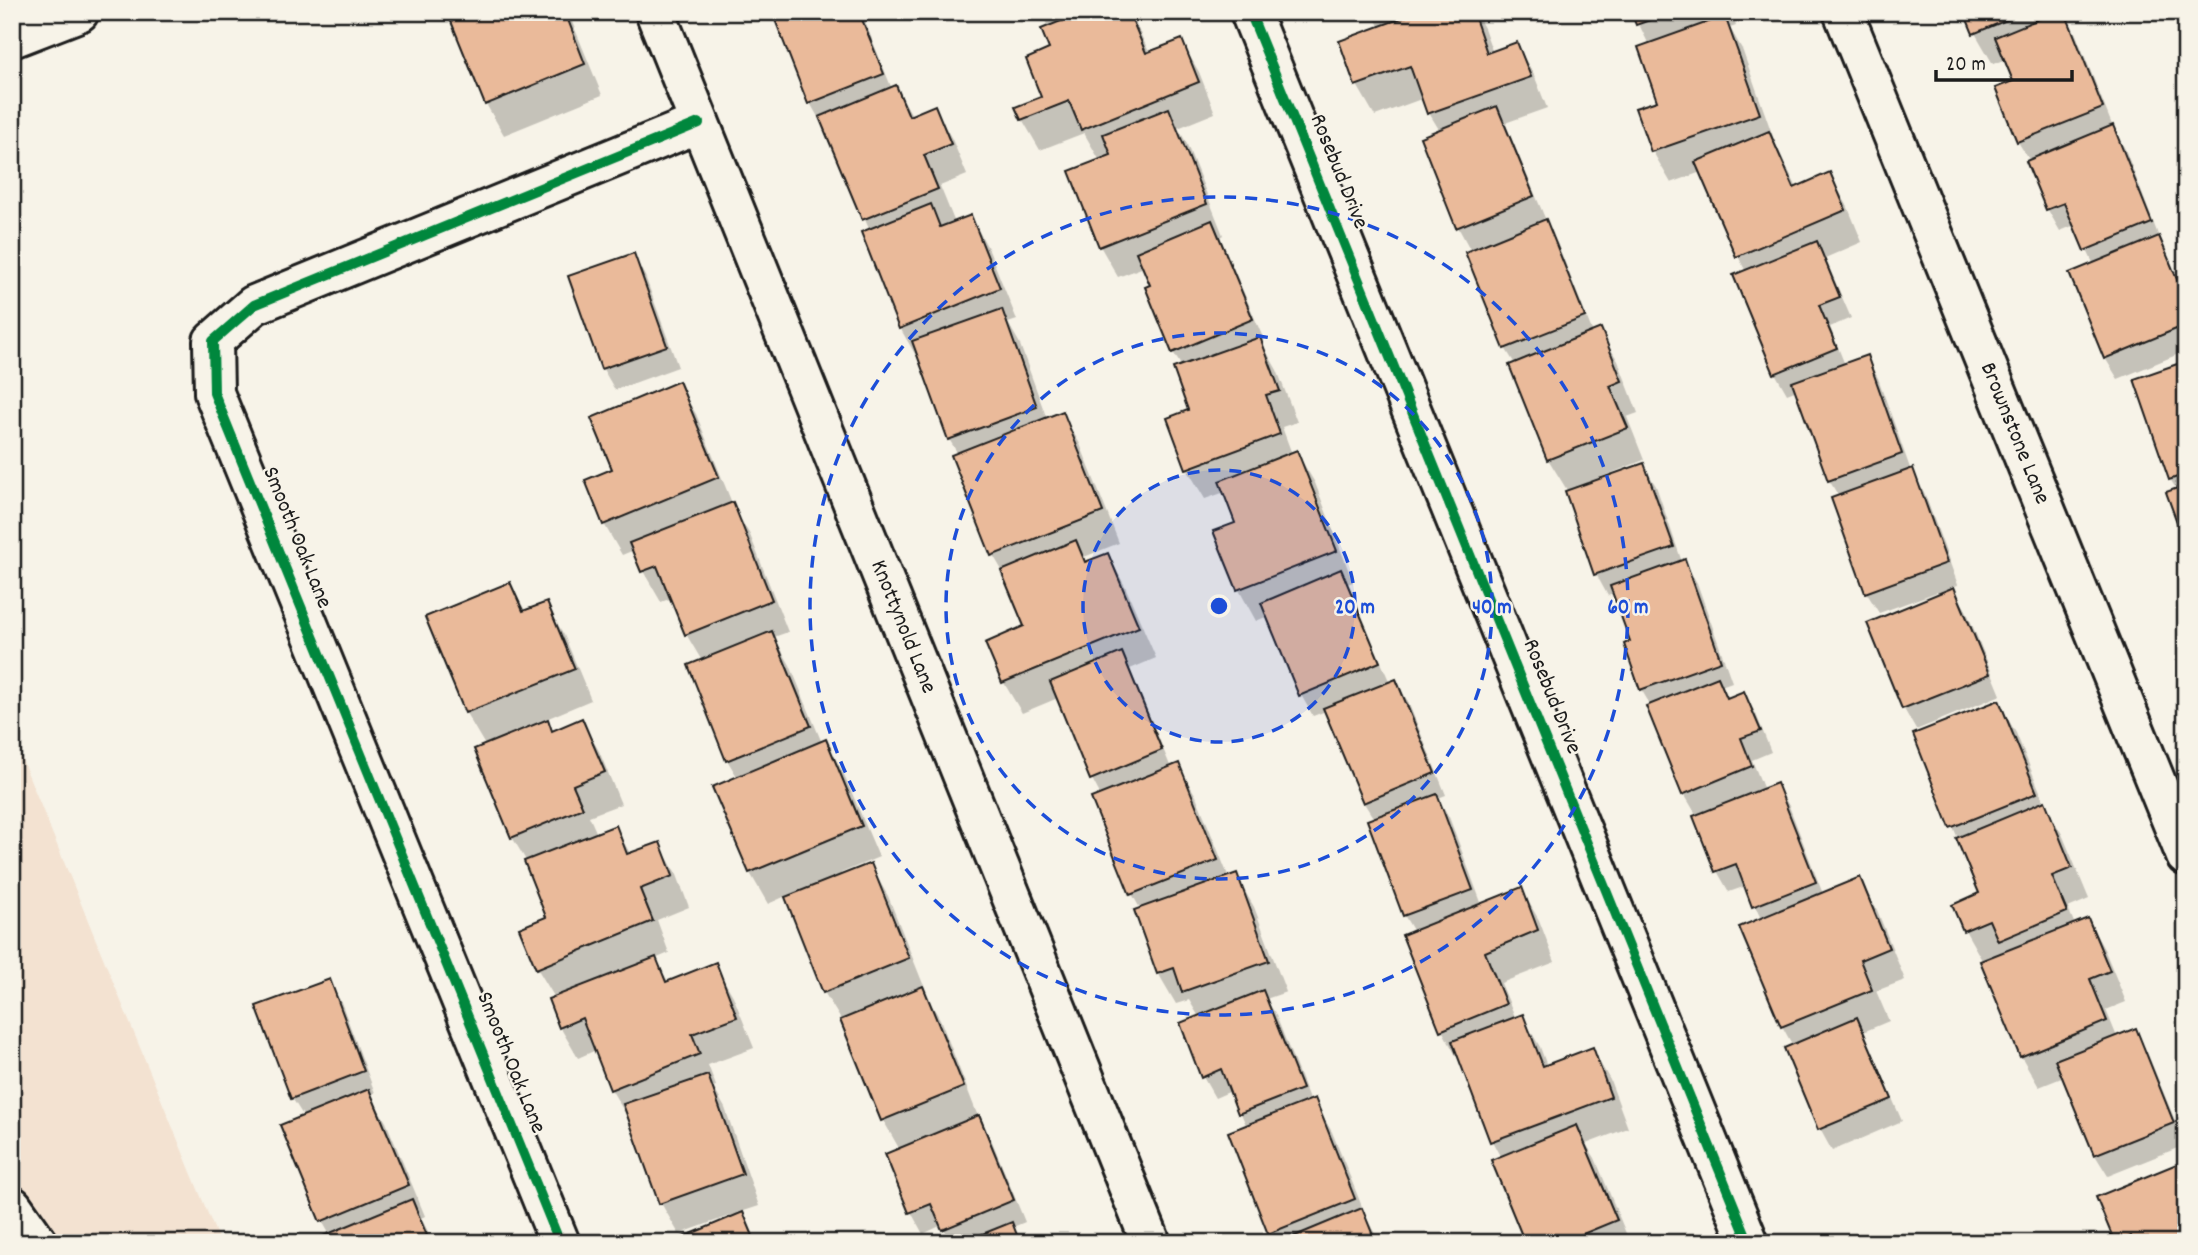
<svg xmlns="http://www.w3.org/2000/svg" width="2198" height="1255" font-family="Dekko,sans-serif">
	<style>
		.built { fill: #f3e2d1 }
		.shadow { fill: #0003 }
		.building { fill: #eaba9a; stroke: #1c1c1c; stroke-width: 2 }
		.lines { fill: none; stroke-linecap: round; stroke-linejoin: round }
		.minor-casing { stroke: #1c1c1c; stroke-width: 44 }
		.minor { stroke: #f7f3e8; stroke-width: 38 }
		.cycleway-casing { stroke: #f7f3e8; stroke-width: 15 }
		.cycleway { stroke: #00873e; stroke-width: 10 }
		.ring { fill: none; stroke: #1d4ed8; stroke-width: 3.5; stroke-dasharray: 12 9 }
		.labels { text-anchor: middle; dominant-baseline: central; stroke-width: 5; stroke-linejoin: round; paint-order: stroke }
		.street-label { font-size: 23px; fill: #1c1c1c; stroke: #f7f3e8 }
		.centre { fill: #1d4ed8; stroke: #f7f3e8; stroke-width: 3.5 }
		.ring-label { font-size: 21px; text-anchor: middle; font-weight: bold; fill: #1d4ed8; stroke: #f7f3e8; stroke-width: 5; stroke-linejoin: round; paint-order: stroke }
	</style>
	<rect width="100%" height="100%" fill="#f7f3e8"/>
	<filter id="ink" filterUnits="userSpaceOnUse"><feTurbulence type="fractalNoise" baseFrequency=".0143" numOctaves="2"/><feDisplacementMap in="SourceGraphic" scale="14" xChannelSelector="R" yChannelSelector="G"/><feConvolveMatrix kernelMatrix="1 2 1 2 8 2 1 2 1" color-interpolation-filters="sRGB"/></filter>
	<g filter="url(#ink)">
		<polygon class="built" points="12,735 220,1243 12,1243"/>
		<g class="shadow">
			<polygon points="472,12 568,12 602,95 504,135 486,104"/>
			<polygon points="774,12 861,12 892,89 896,87 913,117 934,108 952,139 967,175 940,186 955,223 971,217 988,248 1017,320 1008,323 1019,342 1047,419 1062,413 1080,444 1119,543 1084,557 1087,563 1108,555 1125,586 1156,658 1130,669 1171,768 1178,765 1196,796 1229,878 1236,876 1254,907 1286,992 1266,999 1275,1013 1310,1102 1314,1101 1332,1132 1367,1219 1380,1243 1275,1243 1269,1233 1247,1127 1231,1091 1215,1098 1203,1077 1199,1017 1189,1000 1176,1004 1158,973 1141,910 1132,894 1094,799 1101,796 1092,779 1058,698 1022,713 1004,683 987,643 1026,627 1006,577 993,555 958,454 949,439 920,358 918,359 900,328 870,231 823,124 822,124 810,103"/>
			<polygon points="1040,12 1130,12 1150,54 1181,41 1199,72 1215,113 1178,128 1186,142 1223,235 1220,237 1264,340 1261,342 1277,370 1297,422 1282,427 1292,454 1297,453 1315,483 1353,582 1347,584 1390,683 1396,681 1408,702 1446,795 1438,798 1449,817 1482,905 1521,889 1539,920 1555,962 1501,983 1516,1019 1522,1016 1540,1047 1547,1066 1592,1049 1610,1080 1628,1128 1586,1144 1595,1158 1630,1243 1527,1243 1501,1158 1492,1141 1461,1060 1459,1061 1442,1030 1414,932 1404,915 1374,819 1364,803 1326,711 1313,716 1301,695 1268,616 1256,621 1239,590 1216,532 1237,524 1225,492 1205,499 1187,469 1190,411 1182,367 1173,352 1152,286 1144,267 1118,277 1100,246 1100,161 1084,133 1040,150 1022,119 1043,98 1051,50 1049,28"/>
			<polygon points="1372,12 1475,12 1484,28 1493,53 1516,44 1534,75 1547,108 1505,123 1545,218 1543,218 1557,243 1593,333 1600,331 1618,361 1638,413 1627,417 1644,460 1601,477 1602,480 1643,465 1656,486 1682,562 1684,561 1697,583 1732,682 1721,686 1729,699 1744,693 1756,714 1771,752 1752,760 1764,790 1777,785 1789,806 1823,894 1859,879 1877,910 1905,980 1876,991 1889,1021 1863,1032 1902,1121 1832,1151 1820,1129 1786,1049 1793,1046 1782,1026 1761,919 1746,886 1729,892 1717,871 1697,816 1684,794 1651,706 1641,689 1632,642 1615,593 1608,596 1596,574 1567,490 1548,459 1515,364 1505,348 1471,251 1458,227 1422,138 1440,131 1429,113 1424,98 1375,116 1357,85 1380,28"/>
			<polygon points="1633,12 1731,12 1736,26 1730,28 1742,49 1776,145 1797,188 1829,174 1847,205 1862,242 1825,258 1851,318 1830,327 1845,365 1866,357 1878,378 1911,471 1924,492 1958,585 1952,587 1966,610 2001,695 1916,730 1904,709 1869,624 1938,595 1937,592 1879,613 1866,592 1839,497 1829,480 1797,390 1787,394 1775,373 1746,272 1738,256 1701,172 1671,183 1653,152 1637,109 1660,102 1649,45"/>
			<polygon points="1966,12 2055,12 2055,14 2063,12 2075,32 2114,130 2125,149 2162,245 2170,260 2186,297 2186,351 2118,379 2105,358 2094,265 2075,225 2060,231 2048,210 2030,161 2018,142 1997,89 2015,82 2006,59 1993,64 1975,33"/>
			<polygon points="633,255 645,276 678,367 615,390 603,369 570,277"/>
			<polygon points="2186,363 2186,542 2177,490 2170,479"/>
			<polygon points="678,384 696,414 734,508 750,535 788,632 774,637 790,665 822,743 825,741 843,772 879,857 841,873 842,876 870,865 888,896 925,989 923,990 940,1019 979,1119 991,1139 1025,1222 1013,1227 1022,1243 952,1243 942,1225 923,1234 911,1212 887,1155 900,1150 883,1120 843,1023 824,992 786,896 768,904 750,873 715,788 738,778 727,760 702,661 686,634 672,598 661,602 643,571 634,550 622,555 604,524 614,470"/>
			<polygon points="510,584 526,612 546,604 564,635 591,700 546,719 553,732 581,720 599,751 621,804 589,816 597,834 615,827 631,855 659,844 677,875 689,907 657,920 669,953 655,959 669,983 715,965 733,996 754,1048 708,1065 716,1086 713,1087 725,1108 759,1206 741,1212 757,1243 684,1243 730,1219 729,1216 679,1234 661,1203 631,1119 629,1120 611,1089 596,1050 578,1058 560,1027 555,998 537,968 548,918 527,862 512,837 486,747 466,713 427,618"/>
			<polygon points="1998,702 2016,733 2048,811 2062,834 2089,899 2068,908 2075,925 2088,920 2105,951 2126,1002 2106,1010 2117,1037 2135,1030 2147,1052 2185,1145 2108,1176 2095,1155 2064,1077 2039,1087 2021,1056 1983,962 1965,930 1981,894 1915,735"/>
			<polygon points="329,981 341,1002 375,1093 370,1095 386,1122 425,1216 421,1218 434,1243 311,1243 330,1235 322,1221 304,1117 292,1098"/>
			<polygon points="2183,1163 2186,1167 2186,1243 2117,1243 2098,1198"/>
		</g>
		<g class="building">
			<polygon points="467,12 565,12 585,64 485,105 450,19"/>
			<polygon points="772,12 859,12 884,74 808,104"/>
			<polygon points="1083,12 1129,12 1146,53 1182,39 1199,82 1081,130 1069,101 1021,120 1015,107 1041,97 1026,59 1049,49 1041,29"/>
			<polygon points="1418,12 1473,12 1487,53 1517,42 1531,77 1427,114 1410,66 1355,86 1339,41"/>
			<polygon points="1631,12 1672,12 1636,25"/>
			<polygon points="1964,12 2026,12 1973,34"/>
			<polygon points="2056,12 2065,12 2103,108 2017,142 1995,88 2013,81 1995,37"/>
			<polygon points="1725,16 1760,114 1651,152 1635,108 1657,101 1638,47"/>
			<polygon points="896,85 909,116 935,105 951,144 924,155 938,189 862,220 819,117"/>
			<polygon points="1497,106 1534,196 1456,228 1420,137"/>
			<polygon points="1169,108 1207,204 1099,247 1069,171 1111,155 1103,134"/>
			<polygon points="2113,125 2152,223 2084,251 2064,203 2046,210 2026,161"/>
			<polygon points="1769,131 1794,188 1830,172 1846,210 1736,257 1695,162"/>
			<polygon points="931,204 940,227 971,215 1000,288 899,329 861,232"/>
			<polygon points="1546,219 1585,317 1504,349 1465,252"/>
			<polygon points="1212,220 1253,319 1172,353 1145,287 1150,285 1136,252"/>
			<polygon points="2159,236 2186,301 2186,325 2104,359 2069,273"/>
			<polygon points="1817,241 1840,297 1819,305 1837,348 1774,374 1733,275"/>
			<polygon points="634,253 667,346 601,369 568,276"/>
			<polygon points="1002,309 1037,407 948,440 912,341"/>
			<polygon points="1601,328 1622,381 1610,386 1628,428 1547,460 1509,365"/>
			<polygon points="1260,337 1280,391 1266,395 1280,434 1186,469 1167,418 1188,410 1173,368"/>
			<polygon points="1867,355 1902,454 1828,481 1792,382"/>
			<polygon points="2186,361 2186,474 2169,480 2134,379"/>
			<polygon points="679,381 719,477 603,525 585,480 612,469 591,418"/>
			<polygon points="1063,411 1103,512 991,556 951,455"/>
			<polygon points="1297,450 1337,551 1237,590 1213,531 1235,523 1219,481"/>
			<polygon points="1644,463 1674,547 1594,575 1565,491"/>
			<polygon points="1913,468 1947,563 1865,593 1831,498"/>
			<polygon points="2186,485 2186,547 2166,492"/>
			<polygon points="733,502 772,600 685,635 657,566 641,572 629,543"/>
			<polygon points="1076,540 1085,562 1108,553 1139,627 1002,683 985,643 1024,626 1001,571"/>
			<polygon points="1685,559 1721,661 1640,690 1624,644 1630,641 1610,586"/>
			<polygon points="1341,569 1380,662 1299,696 1261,603"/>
			<polygon points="510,582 523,611 547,602 575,669 465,713 425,617"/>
			<polygon points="1954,587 1990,674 1902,709 1867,623"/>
			<polygon points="772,631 811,726 726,761 688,665"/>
			<polygon points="1122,652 1162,750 1090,780 1050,682"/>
			<polygon points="1718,677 1727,698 1744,691 1761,731 1741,738 1752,766 1682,795 1646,706"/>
			<polygon points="1396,679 1435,773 1363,803 1323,708"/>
			<polygon points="1999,700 2037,793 1950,828 1913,734"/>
			<polygon points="582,718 605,772 573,785 583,808 511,838 474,749 548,719 552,731"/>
			<polygon points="826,739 862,826 749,873 712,787"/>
			<polygon points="1179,763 1218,860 1130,895 1091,798"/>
			<polygon points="1777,783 1816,882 1752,907 1736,864 1715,872 1693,816"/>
			<polygon points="1437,794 1473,890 1403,916 1367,820"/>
			<polygon points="2045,801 2072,868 2052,876 2067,912 1998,941 1989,920 1963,931 1952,905 1979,893 1956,838"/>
			<polygon points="616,825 627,854 660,842 673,876 640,889 653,921 536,969 519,928 546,917 524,861"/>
			<polygon points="871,863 909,958 823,993 785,897"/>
			<polygon points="1237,873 1269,961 1182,992 1174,968 1157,974 1134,910"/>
			<polygon points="1860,877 1889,948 1860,960 1872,990 1781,1027 1739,927"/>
			<polygon points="1522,887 1538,930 1485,952 1506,1004 1440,1031 1402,935"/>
			<polygon points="2088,918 2110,971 2090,979 2107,1021 2020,1057 1980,961"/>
			<polygon points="656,957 666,982 716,962 737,1017 692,1034 700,1054 610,1090 582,1018 559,1028 548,999"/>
			<polygon points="330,979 364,1071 291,1099 256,1006"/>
			<polygon points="923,986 964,1087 881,1121 840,1020"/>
			<polygon points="1263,990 1302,1089 1238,1114 1221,1069 1201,1078 1180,1023"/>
			<polygon points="1523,1014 1543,1066 1593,1047 1611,1097 1490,1142 1452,1041"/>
			<polygon points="1857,1017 1892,1099 1818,1130 1784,1048"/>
			<polygon points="2136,1028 2174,1123 2094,1155 2055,1060"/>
			<polygon points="708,1075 743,1174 659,1204 623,1104"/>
			<polygon points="369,1089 409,1185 320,1222 280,1125"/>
			<polygon points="1315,1098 1355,1199 1268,1234 1228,1132"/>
			<polygon points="979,1115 1014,1200 942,1230 931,1204 909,1213 885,1154"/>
			<polygon points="1577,1125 1617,1220 1561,1243 1525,1243 1491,1160"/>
			<polygon points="2184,1161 2186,1243 2134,1243 2131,1236 2115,1243 2096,1197"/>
			<polygon points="412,1199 430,1243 306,1243"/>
			<polygon points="1362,1208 1376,1243 1278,1243"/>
			<polygon points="743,1212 756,1243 683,1243 681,1238"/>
			<polygon points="1012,1222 1020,1243 960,1243"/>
			<polygon points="1965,1235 1968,1243 1944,1243"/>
		</g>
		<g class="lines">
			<defs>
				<g id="minor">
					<path id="s1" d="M 655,12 L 1151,1243"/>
					<polyline points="1250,12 1749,1243"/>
					<path id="s2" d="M 1843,12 L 2186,856"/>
					<polyline points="12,38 79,12"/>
					<polyline points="12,1206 38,1243"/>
					<polyline points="560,1243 214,393 213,341 254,305 699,123"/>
				</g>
			</defs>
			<use href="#minor" class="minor-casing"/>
			<use href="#minor" class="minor"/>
			<defs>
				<g id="cycleway">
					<polyline points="1250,12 1749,1243"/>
					<polyline points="560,1243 214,393 213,341 254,305 699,123"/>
				</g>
			</defs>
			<use href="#cycleway" class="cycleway-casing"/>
			<use href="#cycleway" class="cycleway"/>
		</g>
	</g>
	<circle cx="1219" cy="606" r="136" fill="#1d4ed8" fill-opacity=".12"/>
	<g class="ring">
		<circle cx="1219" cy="606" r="136"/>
		<circle cx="1219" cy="606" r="273"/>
		<circle cx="1219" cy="606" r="409"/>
	</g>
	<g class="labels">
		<g class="street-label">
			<text transform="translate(1338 172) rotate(68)">Rosebud Drive</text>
			<text stroke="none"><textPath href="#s2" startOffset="455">Brownstone Lane</textPath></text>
			<text transform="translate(296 538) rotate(68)">Smooth Oak Lane</text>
			<text stroke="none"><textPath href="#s1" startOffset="663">Knottynold Lane</textPath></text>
			<text transform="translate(1551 697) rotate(68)">Rosebud Drive</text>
			<text transform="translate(510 1063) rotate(68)">Smooth Oak Lane</text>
		</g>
	</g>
	<circle cx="1219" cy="606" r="10" class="centre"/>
	<g class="ring-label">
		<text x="1355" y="613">20 m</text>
		<text x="1492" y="613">40 m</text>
		<text x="1628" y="613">60 m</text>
	</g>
	<rect width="2198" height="1255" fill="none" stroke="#f7f3e8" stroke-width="42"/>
	<rect x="21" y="21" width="2156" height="1213" fill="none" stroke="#1c1c1c" stroke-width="2.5" filter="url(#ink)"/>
	<path d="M1936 70v10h136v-10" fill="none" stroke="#1c1c1c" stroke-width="3.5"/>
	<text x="1946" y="70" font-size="21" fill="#1c1c1c" stroke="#f7f3e8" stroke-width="5" paint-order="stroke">20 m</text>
</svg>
